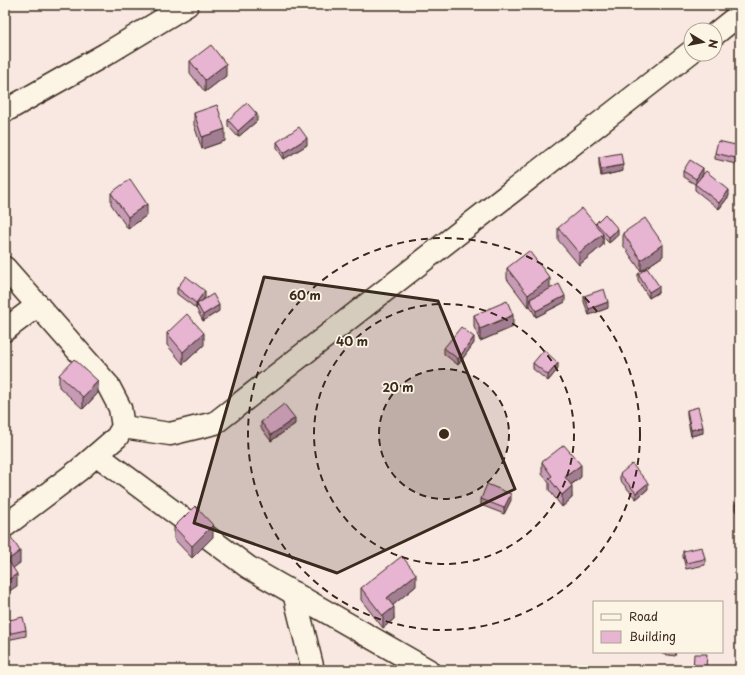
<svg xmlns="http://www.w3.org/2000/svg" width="745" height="675" font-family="'Playpen Sans',sans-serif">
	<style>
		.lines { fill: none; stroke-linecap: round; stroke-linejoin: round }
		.minor-casing { stroke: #3b2a1e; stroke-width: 25 }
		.minor { stroke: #fcf5e5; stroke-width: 22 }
		.wall { fill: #c79bb5; stroke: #3b2a1e }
		.shaded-wall { fill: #a27e93; stroke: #3b2a1e }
		.building { fill: #e7b4d2; stroke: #3b2a1e }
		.marked { fill: #3b2a1e; fill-opacity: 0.2; stroke: #3b2a1e; stroke-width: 3; stroke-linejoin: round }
		.ring { fill: none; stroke: #3b2a1e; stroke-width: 2; stroke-dasharray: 7 5 }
		.centre { fill: #3b2a1e; stroke: #fcf5e5; stroke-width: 2 }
		.ring-label { font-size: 12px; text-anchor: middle; font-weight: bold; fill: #3b2a1e; stroke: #fcf5e5; stroke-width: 3.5; stroke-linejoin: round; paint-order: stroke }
	</style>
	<rect width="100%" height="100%" fill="#f8e8e1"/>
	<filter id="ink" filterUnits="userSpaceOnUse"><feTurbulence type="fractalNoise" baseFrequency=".025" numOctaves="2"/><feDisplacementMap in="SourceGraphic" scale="8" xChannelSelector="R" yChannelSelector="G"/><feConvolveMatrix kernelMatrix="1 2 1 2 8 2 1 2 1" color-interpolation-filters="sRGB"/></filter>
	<g filter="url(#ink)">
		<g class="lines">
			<defs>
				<g id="minor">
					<polyline points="715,34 740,14"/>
					<polyline points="5,111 106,54 187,5"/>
					<polyline points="5,268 108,385 120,408 123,427 117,437 79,470 5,526"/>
					<polyline points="5,330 38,305"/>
					<polyline points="123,427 170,434 215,423 691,52"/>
					<polyline points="97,455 248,567 428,670"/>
					<polyline points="294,593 313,670"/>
				</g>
			</defs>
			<use href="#minor" class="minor-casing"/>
			<use href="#minor" class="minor"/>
		</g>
		<g class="wall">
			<polygon points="190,61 226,76 205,92 190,73"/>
			<polygon points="194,113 225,141 202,149 194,125"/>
			<polygon points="228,120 257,121 238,137 228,126"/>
			<polygon points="277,142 307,145 284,159 277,148"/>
			<polygon points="740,146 740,165 715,159 715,153"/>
			<polygon points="599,157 623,171 601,176 599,164"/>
			<polygon points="683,171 703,174 729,196 719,209 695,190 695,184 683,177"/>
			<polygon points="111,193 147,215 128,229 111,204"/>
			<polygon points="596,223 618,235 609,243 603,237 603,245 579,265 558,240 558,228 596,224"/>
			<polygon points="623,233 663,256 641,271 623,245"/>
			<polygon points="507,268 550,289 565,302 536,317 530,306 528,307 507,279"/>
			<polygon points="638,274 659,292 649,298 638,280"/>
			<polygon points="177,288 205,297 203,300 219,311 203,321 197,310 197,309 177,294"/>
			<polygon points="584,296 608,308 589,315 584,302"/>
			<polygon points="474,315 513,327 480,341 474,327"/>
			<polygon points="167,333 204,345 183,364 167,345"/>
			<polygon points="474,343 458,365 444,354 444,348"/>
			<polygon points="533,363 558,369 548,381 533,369"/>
			<polygon points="59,375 98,393 83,409 59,387"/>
			<polygon points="687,410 703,433 691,436 687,416"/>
			<polygon points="261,422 295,424 271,441 261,428"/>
			<polygon points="542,462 581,477 571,485 572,498 562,507 549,490 549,483 542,474"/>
			<polygon points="620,474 648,489 636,499 620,480"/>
			<polygon points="481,499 511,500 504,514 481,505"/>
			<polygon points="740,501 740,517 735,510 735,504"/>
			<polygon points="174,527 213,537 192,558 174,539"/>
			<polygon points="683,551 705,559 705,565 686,569 683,557"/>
			<polygon points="416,586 393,605 394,619 383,628 361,600 361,588"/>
			<polygon points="5,621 26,630 26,636 7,640 5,631"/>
			<polygon points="662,652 676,652 675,656 662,654"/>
		</g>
		<g class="shaded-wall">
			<polygon points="590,5 604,5 604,8 590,11"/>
			<polygon points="226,64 226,76 205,92 205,80"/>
			<polygon points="257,114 257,121 238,137 238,131"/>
			<polygon points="225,129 225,141 202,149 202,137"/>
			<polygon points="307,138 307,145 284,159 284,153"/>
			<polygon points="623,165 623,171 601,176 601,169"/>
			<polygon points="703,168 703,174 696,185 696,179"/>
			<polygon points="729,190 729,196 719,209 719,203"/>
			<polygon points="147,204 147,215 128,229 128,217"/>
			<polygon points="618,229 618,235 609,243 609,237"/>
			<polygon points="603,234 603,245 579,265 579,253"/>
			<polygon points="663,244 663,256 641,271 641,260"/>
			<polygon points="550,278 550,290 530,299 530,306 528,307 528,295"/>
			<polygon points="659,286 659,292 649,298 649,292"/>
			<polygon points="205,291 205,297 198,307 197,304 196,309 196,303"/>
			<polygon points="565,296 565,302 536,317 536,311"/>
			<polygon points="608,302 608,308 589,315 589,309"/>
			<polygon points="219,305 219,311 203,321 203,315"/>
			<polygon points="513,315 513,327 480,341 480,329"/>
			<polygon points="204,333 204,345 183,364 183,352"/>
			<polygon points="474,337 474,343 458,365 458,359"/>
			<polygon points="558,363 558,369 548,381 548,375"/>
			<polygon points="98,381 98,393 83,409 83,397"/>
			<polygon points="295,418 295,424 271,441 271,435"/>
			<polygon points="703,427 703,433 691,436 691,430"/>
			<polygon points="581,465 581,477 565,489 565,477"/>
			<polygon points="648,483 648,489 636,499 636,493"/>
			<polygon points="572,486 572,498 562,507 562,495"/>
			<polygon points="511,494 511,500 504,514 504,508"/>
			<polygon points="213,525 213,537 192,558 192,546"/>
			<polygon points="20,551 20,563 8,572 8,560"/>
			<polygon points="17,574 17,586 5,594 5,582"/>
			<polygon points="416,574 416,586 387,610 387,598"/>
			<polygon points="394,607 394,619 383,628 383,616"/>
		</g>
		<g class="building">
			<polygon points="211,45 226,64 205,80 190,61"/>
			<polygon points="247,103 257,114 238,131 228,120"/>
			<polygon points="217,105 225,129 202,137 194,113"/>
			<polygon points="299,127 307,138 284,153 277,142"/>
			<polygon points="718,141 740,146 740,159 715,153"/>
			<polygon points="621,153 623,165 601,169 599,157"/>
			<polygon points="690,160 703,168 696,179 683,171"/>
			<polygon points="706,171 729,190 719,203 695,184"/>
			<polygon points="130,179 147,204 128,217 111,193"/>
			<polygon points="582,208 603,234 579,253 558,228"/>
			<polygon points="605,214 618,229 609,237 596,223"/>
			<polygon points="645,218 663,244 641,260 623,233"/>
			<polygon points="529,251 550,278 528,295 507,268"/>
			<polygon points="647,268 659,286 649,292 638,274"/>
			<polygon points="186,276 205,291 196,303 177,288"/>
			<polygon points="559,284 565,296 536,311 530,299"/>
			<polygon points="604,289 608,302 589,309 584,296"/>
			<polygon points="213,294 219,305 203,315 197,304"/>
			<polygon points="507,301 513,315 480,329 474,315"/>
			<polygon points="187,314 204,333 183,352 167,333"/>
			<polygon points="461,327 474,337 458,359 444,348"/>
			<polygon points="544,350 558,363 548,375 533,363"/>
			<polygon points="74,359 98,381 83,397 59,375"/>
			<polygon points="284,404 295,418 271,435 261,422"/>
			<polygon points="698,407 703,427 691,430 687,410"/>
			<polygon points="564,445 581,465 565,477 572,486 562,495 549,478 552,476 542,462"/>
			<polygon points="632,464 648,483 636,493 620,474"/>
			<polygon points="487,484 511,494 504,508 481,499"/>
			<polygon points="740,501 740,511 735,504"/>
			<polygon points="195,506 213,525 192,546 174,527"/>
			<polygon points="7,531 20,551 8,560 17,574 5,582 5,532"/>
			<polygon points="702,547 705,559 686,563 683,551"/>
			<polygon points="402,556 416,574 387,598 394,607 383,616 361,588"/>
			<polygon points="23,617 26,630 7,634 5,621"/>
			<polygon points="694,654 707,654 706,670 693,670"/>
		</g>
	</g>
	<path class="marked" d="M 264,277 L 438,301 L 515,489 L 337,573 L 194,523 Z"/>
	<circle cx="444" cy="434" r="65" fill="#3b2a1e" fill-opacity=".12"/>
	<g class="ring">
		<circle cx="444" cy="434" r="65"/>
		<circle cx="444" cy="434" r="130"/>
		<circle cx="444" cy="434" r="196"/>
	</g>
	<circle cx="444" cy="434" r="6" class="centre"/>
	<g class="ring-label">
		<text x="305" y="300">60 m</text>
		<text x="352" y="346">40 m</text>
		<text x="398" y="392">20 m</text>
	</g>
	<rect width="745" height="675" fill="none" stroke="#fcf5e5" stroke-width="20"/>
	<rect x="10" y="10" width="725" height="655" fill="none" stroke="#3b2a1e" stroke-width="1.5" filter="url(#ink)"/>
	<rect x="593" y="601" width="130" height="52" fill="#fcf5e5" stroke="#afa495"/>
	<rect x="601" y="614" width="20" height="6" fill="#fcf5e5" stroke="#afa495"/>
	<text x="629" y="621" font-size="12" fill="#3b2a1e">Road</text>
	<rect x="601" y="631" width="20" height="12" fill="#e7b4d2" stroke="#afa495"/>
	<text x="629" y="641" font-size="12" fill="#3b2a1e">Building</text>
	<g transform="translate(703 42) rotate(100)"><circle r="19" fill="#fcf5e5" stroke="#afa495"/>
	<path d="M0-3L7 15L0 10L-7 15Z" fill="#3b2a1e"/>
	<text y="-6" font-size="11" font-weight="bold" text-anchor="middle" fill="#3b2a1e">N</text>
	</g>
</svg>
